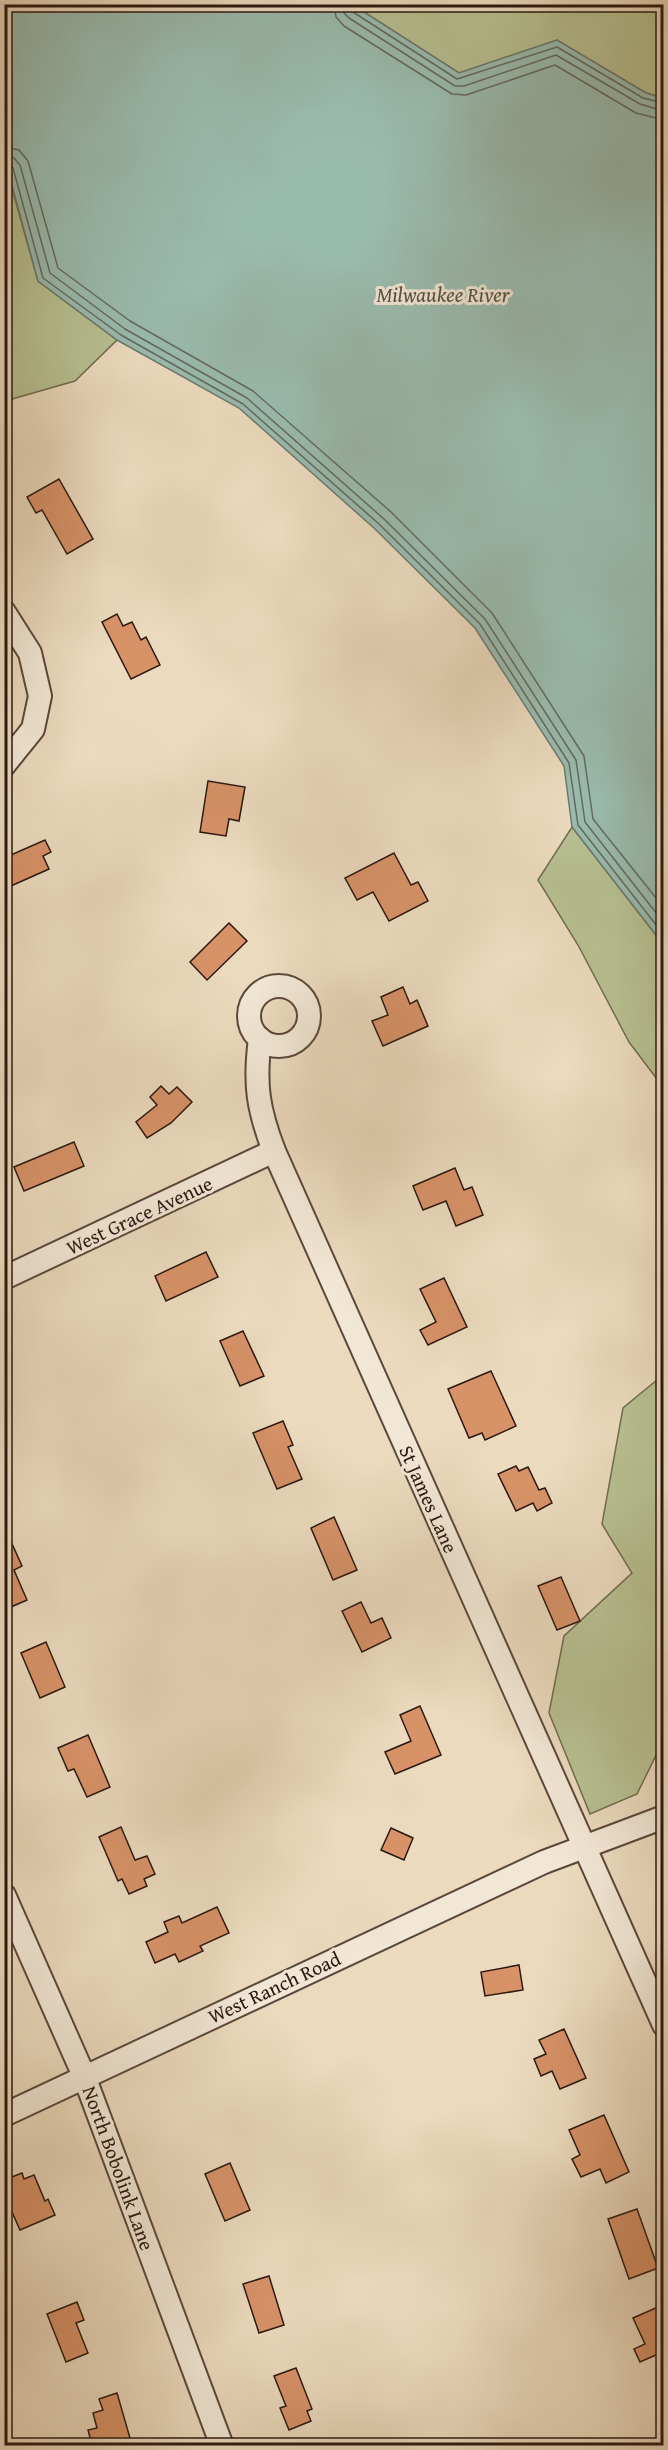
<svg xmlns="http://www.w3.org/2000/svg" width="668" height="2450" font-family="'Gentium Book Plus',serif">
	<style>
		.green { fill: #b7c091; stroke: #716c51; stroke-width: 1.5 }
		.water { fill: #99bbae; stroke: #6d7a6f; stroke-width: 1.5 }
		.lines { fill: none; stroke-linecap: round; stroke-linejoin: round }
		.shore { stroke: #626a60; stroke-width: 1.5 }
		.building { fill: #d79268; stroke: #2b1811; stroke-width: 1.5 }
		.minor-casing { stroke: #5b483c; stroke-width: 26 }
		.minor { stroke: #f2e7d5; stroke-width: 22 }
		.labels { text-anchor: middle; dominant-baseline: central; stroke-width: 6; stroke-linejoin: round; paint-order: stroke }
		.street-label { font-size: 20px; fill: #2b1811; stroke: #f2e7d5 }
		.water-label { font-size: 21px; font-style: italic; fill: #525148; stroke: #f2e7d5 }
	</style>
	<rect width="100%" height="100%" fill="#ebdabe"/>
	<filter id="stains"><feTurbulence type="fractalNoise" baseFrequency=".00333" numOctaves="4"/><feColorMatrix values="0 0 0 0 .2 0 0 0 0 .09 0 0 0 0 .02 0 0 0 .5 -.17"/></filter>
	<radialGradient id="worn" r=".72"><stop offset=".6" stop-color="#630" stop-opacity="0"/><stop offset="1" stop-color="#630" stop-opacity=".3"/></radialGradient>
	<g class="green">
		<polygon points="353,5 663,5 663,98 646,93 557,40 459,73"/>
		<polygon points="4,160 38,281 117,340 75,381 5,401"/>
		<polygon points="572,827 663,944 663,1087 629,1042 578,945 538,880"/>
		<polygon points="663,1375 663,1741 637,1794 590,1814 549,1713 564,1636 632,1573 602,1524 623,1408"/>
	</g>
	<polygon class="water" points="4,5 353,5 459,73 557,40 646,93 663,98 663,944 572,827 564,766 475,628 375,529 239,408 117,340 38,281 5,160"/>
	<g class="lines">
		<g class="shore">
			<polyline points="334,4 336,17 344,26 452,94 466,95 555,65 636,113 664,120"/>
			<polyline points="343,4 344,13 349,18 455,86 464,86 556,55 640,104 664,111"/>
			<polyline points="350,4 353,12 457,79 557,47 643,98 664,103"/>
			<polyline points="4,147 19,150 28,161 58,268 130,321 253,391 391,512 492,613 584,756 593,819 664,908"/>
			<polyline points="4,156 14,158 20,165 50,273 125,329 247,398 384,519 485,619 576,760 585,822 664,923"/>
			<polyline points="4,163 10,164 13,168 43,278 121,335 243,404 379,524 480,624 569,763 578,825 664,935"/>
		</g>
	</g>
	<g class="building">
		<polygon points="59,479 93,539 67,554 42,510 36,513 27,497"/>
		<polygon points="117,614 123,626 132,622 141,640 146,637 160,665 131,679 102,622"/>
		<polygon points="208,781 245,787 239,821 229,819 226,836 200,832"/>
		<polygon points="45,840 51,852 43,856 49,869 4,889 4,858"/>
		<polygon points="394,853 411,885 418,882 428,901 389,921 373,892 357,900 345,878"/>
		<polygon points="229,923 247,941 207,980 190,962"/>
		<polygon points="403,987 410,1004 417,1000 428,1026 383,1046 372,1021 388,1015 381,997"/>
		<polygon points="161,1086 169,1094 177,1087 192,1102 171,1123 147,1138 136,1122 157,1105 150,1097"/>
		<polygon points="74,1142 84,1166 24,1191 14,1167"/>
		<polygon points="455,1168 464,1190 472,1187 483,1215 456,1226 446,1201 423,1210 413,1186"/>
		<polygon points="206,1252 218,1277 166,1301 155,1276"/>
		<polygon points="444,1278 467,1327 428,1345 420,1330 436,1322 420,1289"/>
		<polygon points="243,1331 264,1376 240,1386 220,1341"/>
		<polygon points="491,1371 516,1426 485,1440 482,1433 469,1438 448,1389"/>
		<polygon points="283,1421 293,1445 288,1447 302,1479 277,1489 253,1433"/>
		<polygon points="516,1466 519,1471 528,1467 539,1490 545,1488 552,1503 537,1511 533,1503 516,1511 498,1474"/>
		<polygon points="334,1517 357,1570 333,1580 311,1528"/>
		<polygon points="4,1526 22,1566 14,1570 27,1600 4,1610"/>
		<polygon points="561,1577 580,1621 557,1630 538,1586"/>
		<polygon points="361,1602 371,1623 382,1618 391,1638 362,1652 342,1611"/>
		<polygon points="46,1642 65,1687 40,1698 21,1653"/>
		<polygon points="420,1706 441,1755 395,1774 385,1752 411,1741 400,1715"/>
		<polygon points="88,1735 110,1787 87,1797 74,1769 68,1771 58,1748"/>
		<polygon points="121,1827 135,1860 147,1856 155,1874 144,1879 147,1886 129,1894 122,1879 118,1881 99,1837"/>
		<polygon points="391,1828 413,1838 404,1860 381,1850"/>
		<polygon points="217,1907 229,1933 200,1946 203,1951 179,1962 175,1954 155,1963 146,1942 168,1932 164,1922 179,1916 182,1923"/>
		<polygon points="519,1965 523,1990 485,1996 481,1972"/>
		<polygon points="564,2029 586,2078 560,2089 552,2071 541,2076 534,2059 546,2054 539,2040"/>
		<polygon points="604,2115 629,2172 606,2183 600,2169 581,2177 572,2159 580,2155 569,2130"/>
		<polygon points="230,2163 250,2210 225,2221 205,2174"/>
		<polygon points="22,2173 24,2179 34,2175 45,2201 48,2199 55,2215 20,2230 4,2194 4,2180"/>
		<polygon points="637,2209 658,2268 629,2279 608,2219"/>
		<polygon points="269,2276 284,2325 259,2333 243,2284"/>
		<polygon points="77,2302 84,2320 76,2323 88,2353 66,2362 47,2314"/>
		<polygon points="658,2307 663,2319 663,2352 640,2362 634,2349 645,2344 633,2318"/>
		<polygon points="296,2368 312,2409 307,2411 311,2421 289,2430 280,2408 286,2406 274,2376"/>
		<polygon points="117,2393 132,2445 92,2445 88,2430 97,2428 93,2413 103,2410 99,2399"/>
	</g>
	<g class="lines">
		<defs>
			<g id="minor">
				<polyline points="4,612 30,653 40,696 33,729 4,765"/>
				<circle cx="279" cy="1016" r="30"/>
				<path d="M 260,1039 C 254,1084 258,1109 274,1151 L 664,2025"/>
				<polyline points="4,1278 274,1151"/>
				<polyline points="4,1895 84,2076 222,2446"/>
				<polyline points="4,2115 544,1862 664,1817"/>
			</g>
		</defs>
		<use href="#minor" class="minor-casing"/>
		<use href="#minor" class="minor"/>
	</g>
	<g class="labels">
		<g class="street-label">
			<text transform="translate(139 1215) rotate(-25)">West Grace Avenue</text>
			<text transform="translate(429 1499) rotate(66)">St James Lane</text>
			<text transform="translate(274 1987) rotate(-25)">West Ranch Road</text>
			<text transform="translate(119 2168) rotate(70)">North Bobolink Lane</text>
		</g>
		<g class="water-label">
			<text x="443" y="294">Milwaukee River</text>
		</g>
	</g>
	<rect width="668" height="2450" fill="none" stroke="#ebdabe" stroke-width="24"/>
	<rect x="6" y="6" width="656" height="2438" fill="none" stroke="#2b1811" stroke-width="3"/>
	<rect x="12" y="12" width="644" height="2426" fill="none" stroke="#2b1811" stroke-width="1.5"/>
	<rect width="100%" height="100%" filter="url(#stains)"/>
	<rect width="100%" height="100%" fill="url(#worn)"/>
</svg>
